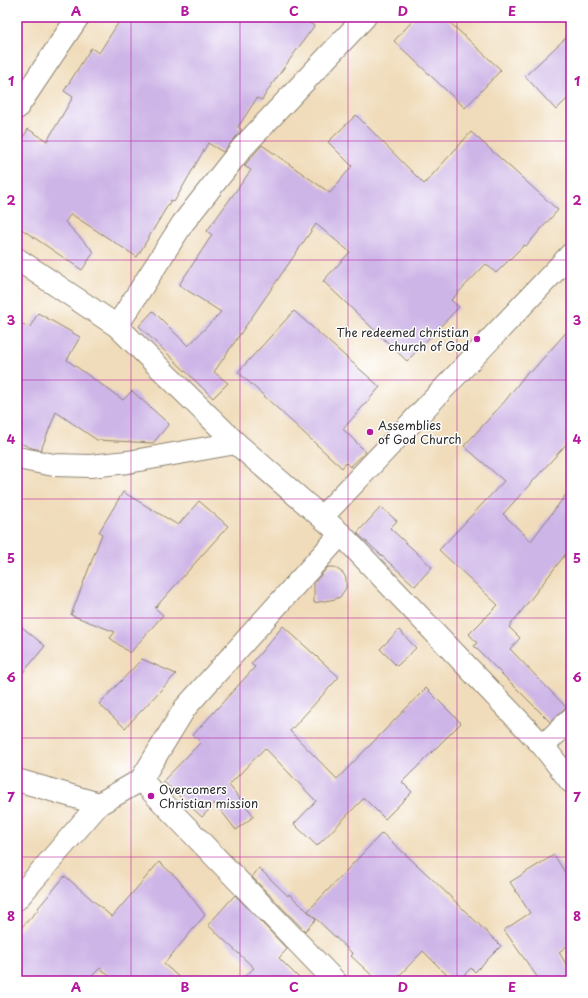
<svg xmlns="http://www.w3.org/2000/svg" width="588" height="998" font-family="'Playpen Sans',sans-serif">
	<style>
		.building { fill: #ceb5e7 }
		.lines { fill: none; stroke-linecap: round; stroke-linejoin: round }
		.minor-casing { stroke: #8e8472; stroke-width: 24 }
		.minor { stroke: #fff; stroke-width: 22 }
		.grid { fill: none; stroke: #b5179e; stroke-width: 1; stroke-opacity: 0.55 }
		.poi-dot { fill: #b5179e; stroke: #fff; stroke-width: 1.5 }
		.labels { text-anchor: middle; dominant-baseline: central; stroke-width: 3; stroke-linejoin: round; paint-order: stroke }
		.poi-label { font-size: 12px; fill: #2b2b2b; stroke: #fff; text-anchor: start }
		.neatline { fill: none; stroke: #b5179e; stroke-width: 1.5 }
		.grid-label { font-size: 13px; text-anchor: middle; font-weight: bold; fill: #b5179e }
	</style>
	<rect width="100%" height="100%" fill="#fff"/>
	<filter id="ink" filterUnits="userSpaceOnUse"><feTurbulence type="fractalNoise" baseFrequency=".025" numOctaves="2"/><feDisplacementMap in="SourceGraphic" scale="8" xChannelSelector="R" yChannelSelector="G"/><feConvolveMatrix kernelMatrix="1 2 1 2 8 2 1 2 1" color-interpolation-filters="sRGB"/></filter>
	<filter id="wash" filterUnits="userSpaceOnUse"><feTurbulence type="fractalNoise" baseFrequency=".012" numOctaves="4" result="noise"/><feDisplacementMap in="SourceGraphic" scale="16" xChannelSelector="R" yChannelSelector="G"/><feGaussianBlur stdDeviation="0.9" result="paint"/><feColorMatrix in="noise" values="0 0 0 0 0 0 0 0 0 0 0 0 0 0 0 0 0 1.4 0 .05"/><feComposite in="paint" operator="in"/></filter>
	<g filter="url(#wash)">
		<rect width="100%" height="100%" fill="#f0dcba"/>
		<g id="blocks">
			<g class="building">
				<polygon points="122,17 302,17 314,26 270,87 262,100 257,98 238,127 242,130 223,152 208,143 174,202 171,200 137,257 71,214 65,222 94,252 82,270 17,226 17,147 28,129 47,141 73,97 64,91 91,48 99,53"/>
				<polygon points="416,17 444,17 501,70 465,108 394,41"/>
				<polygon points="571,33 571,95 556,110 525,76"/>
				<polygon points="356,115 424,184 471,132 558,210 526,246 524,245 496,273 486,264 451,300 459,307 407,361 323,281 350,252 316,224 214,372 228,383 213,398 139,326 153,311 188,346 221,312 179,285 212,235 207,231 251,170 244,166 262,145 330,193 352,166 328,142"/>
				<polygon points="294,311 380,387 343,429 366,452 350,467 346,463 342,468 238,372"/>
				<polygon points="38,313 80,337 67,360 123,400 132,391 169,424 153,443 97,440 56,412 41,450 32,448 17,442 17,322 30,327"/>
				<polygon points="571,327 571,439 503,514 531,541 571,488 571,547 509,627 520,638 510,649 566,707 550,722 474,646 477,643 469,634 498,605 439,550 504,481 464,446 505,401 529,370 531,372"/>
				<polygon points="123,492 178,525 199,501 228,526 155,608 163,615 130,653 110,638 115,632 71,615 102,534 99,532"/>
				<polygon points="381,507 397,521 390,528 432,567 415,586 357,533"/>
				<polygon points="328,567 334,567 343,573 346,578 346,588 340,597 335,599 314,603 314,583"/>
				<polygon points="17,623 45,646 17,680"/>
				<polygon points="283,626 339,677 290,731 337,779 426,688 461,723 402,782 412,792 385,819 364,798 317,846 294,824 316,801 265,748 229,785 254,816 236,830 215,803 202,817 163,781 201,742 193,735 255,667 251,664"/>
				<polygon points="399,630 416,648 397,666 380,649"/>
				<polygon points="142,659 176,674 125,728 99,704"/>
				<polygon points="382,833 427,874 501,946 475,972 471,968 458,981 453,981 423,951 394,981 378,981 351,956 353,954 308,911"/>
				<polygon points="554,855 571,882 571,943 559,952 571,973 571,981 540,981 504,930 530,913 510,882"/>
				<polygon points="159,862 177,878 205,915 164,964 183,981 115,981 100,968 87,981 24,981 17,974 17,932 39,909 38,908 65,876 112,917"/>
				<polygon points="259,868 288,896 289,894 316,919 305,931 252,877"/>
				<polygon points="235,895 287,949 279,958 302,981 240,981 254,968 208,925"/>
			</g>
		</g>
	</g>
	<g filter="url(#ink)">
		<use href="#blocks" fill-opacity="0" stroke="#8e8472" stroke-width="1"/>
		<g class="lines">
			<defs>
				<g id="minor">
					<polyline points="17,108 78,17"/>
					<polyline points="17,259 117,326 236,443 341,534 543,746 571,782"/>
					<polyline points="117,326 183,223 242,148 365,17"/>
					<polyline points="17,458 54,465 90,466 128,462 236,443"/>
					<polyline points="322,517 571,254"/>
					<polyline points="543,746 571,719"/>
					<polyline points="17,780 99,804"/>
					<polyline points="141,780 335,981"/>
					<polyline points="17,899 99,804 141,780 185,708 341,534"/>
				</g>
			</defs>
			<use href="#minor" class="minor-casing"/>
			<use href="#minor" class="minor"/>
		</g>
	</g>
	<path class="grid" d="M 131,17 L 131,981M 240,17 L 240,981M 348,17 L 348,981M 457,17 L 457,981M 17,141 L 571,141M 17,260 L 571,260M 17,380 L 571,380M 17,499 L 571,499M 17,618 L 571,618M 17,738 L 571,738M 17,857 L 571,857"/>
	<g class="poi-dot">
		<circle cx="477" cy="339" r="4"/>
		<circle cx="370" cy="432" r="4"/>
		<circle cx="151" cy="796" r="4"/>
	</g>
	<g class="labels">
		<g class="poi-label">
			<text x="469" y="332" text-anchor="end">The redeemed christian<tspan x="469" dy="14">church of God</tspan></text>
			<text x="378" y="425">Assemblies<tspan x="378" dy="14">of God Church</tspan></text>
			<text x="159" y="789">Overcomers<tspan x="159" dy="14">Christian mission</tspan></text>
		</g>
	</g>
	<rect width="588" height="998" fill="none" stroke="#fff" stroke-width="44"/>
	<rect x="22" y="22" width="544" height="954" class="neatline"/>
	<g class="grid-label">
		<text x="76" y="16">A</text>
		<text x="185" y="16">B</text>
		<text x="294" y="16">C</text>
		<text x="403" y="16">D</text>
		<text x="512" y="16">E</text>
		<text x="11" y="86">1</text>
		<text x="577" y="86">1</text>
		<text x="11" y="205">2</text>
		<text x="577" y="205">2</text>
		<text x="11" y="325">3</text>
		<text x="577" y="325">3</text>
		<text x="11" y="444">4</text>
		<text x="577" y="444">4</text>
		<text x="11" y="563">5</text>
		<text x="577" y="563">5</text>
		<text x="11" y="682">6</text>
		<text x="577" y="682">6</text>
		<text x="11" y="802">7</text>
		<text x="577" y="802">7</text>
		<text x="11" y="921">8</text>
		<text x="577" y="921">8</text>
		<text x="76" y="992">A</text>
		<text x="185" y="992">B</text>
		<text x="294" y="992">C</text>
		<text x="403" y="992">D</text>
		<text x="512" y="992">E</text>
	</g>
</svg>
